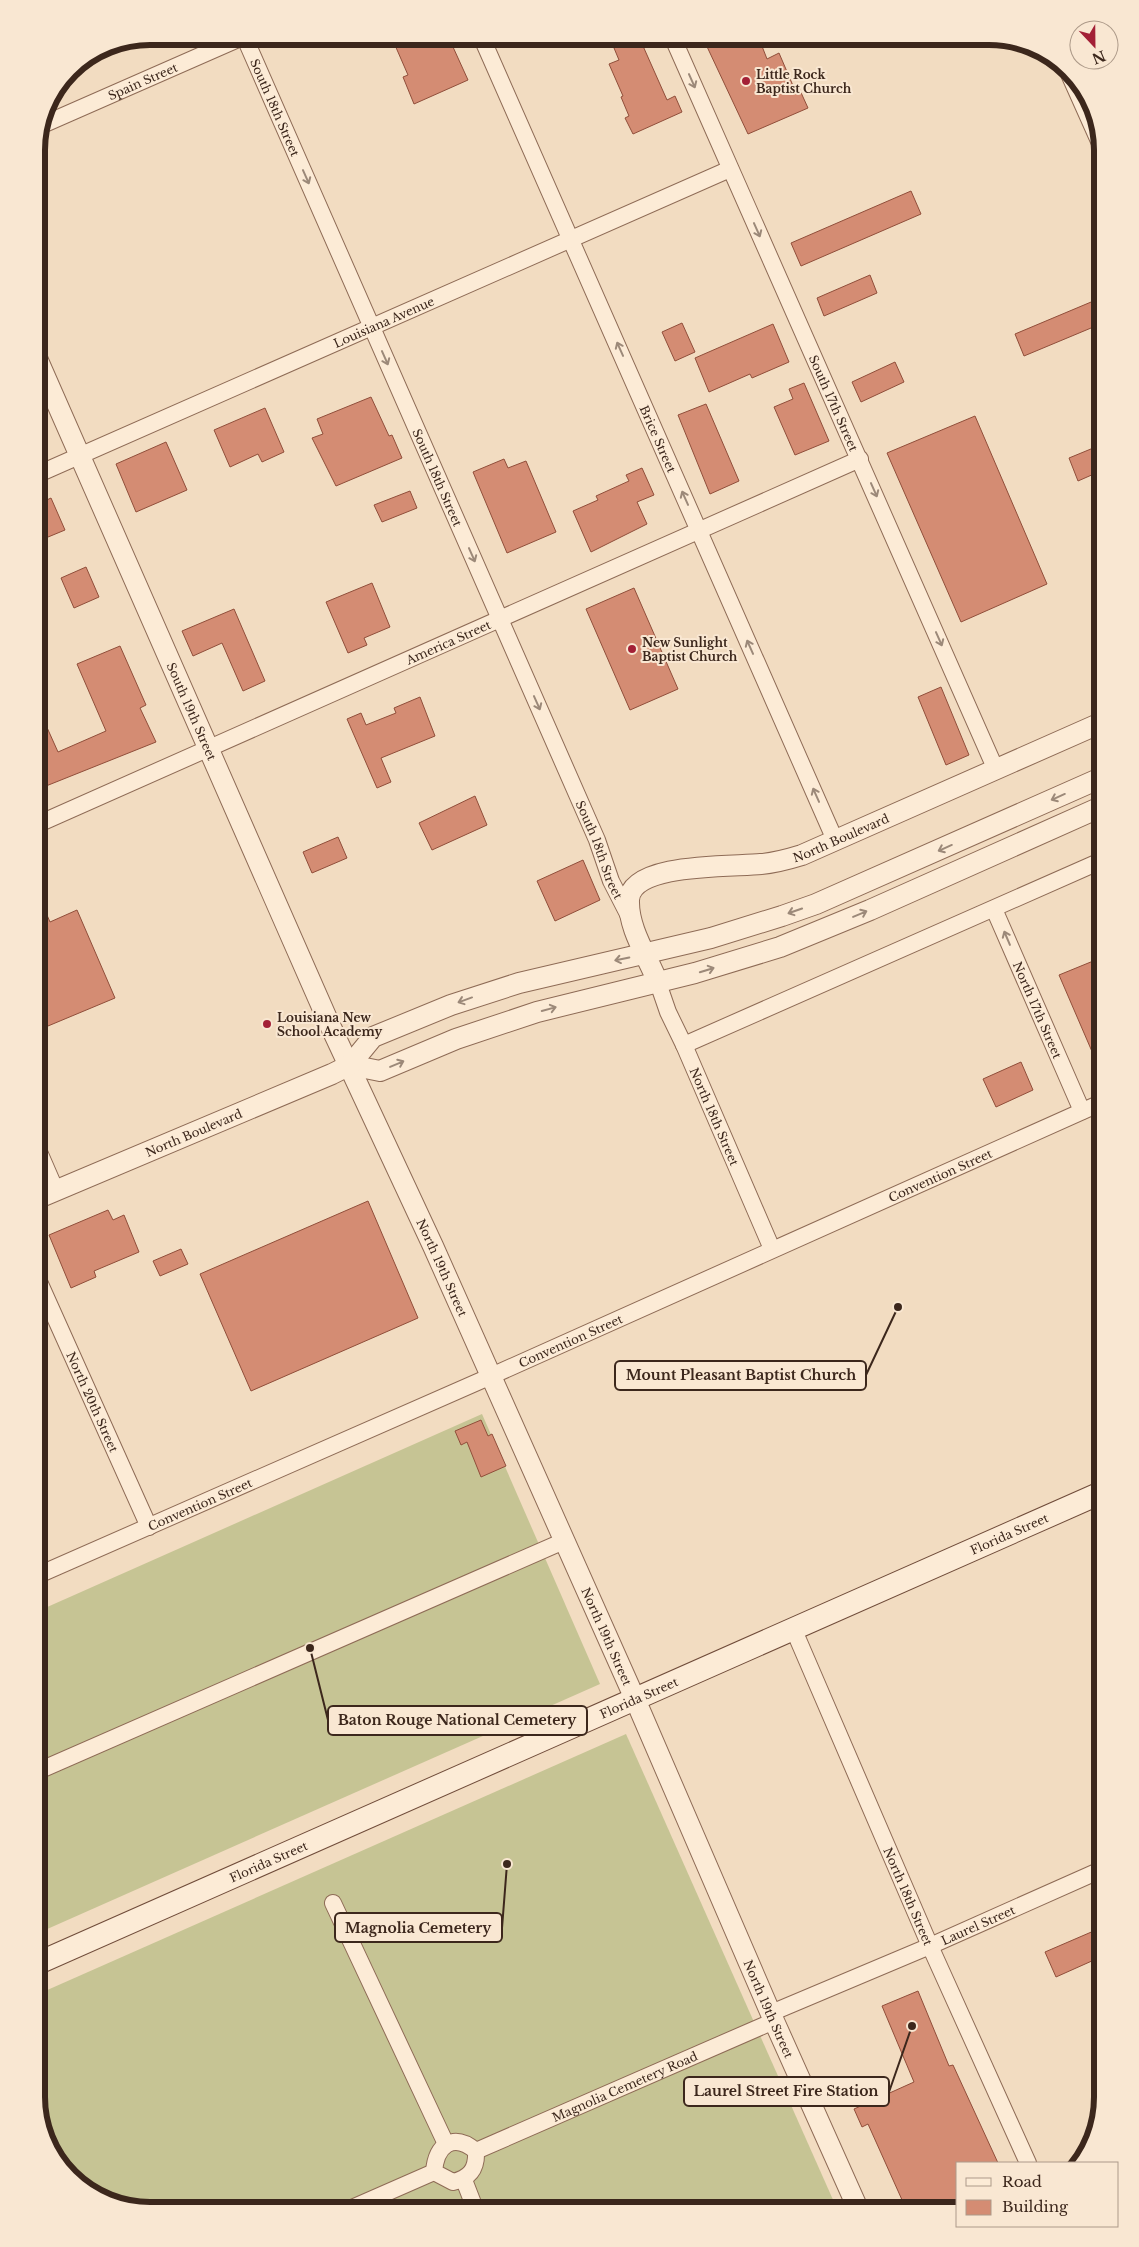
<svg xmlns="http://www.w3.org/2000/svg" width="1139" height="2247" font-family="'Libre Baskerville',serif">
	<style>
		.cemetery { fill: #c6c494 }
		.building { fill: #d48c73; stroke: #904e3a }
		.lines { fill: none; stroke-linecap: round; stroke-linejoin: round }
		.minor-casing { stroke: #8e6b56; stroke-width: 18 }
		.tertiary-casing { stroke: #8e6b56; stroke-width: 22 }
		.secondary-casing { stroke: #704c3a; stroke-width: 24 }
		.minor { stroke: #fcebd6; stroke-width: 16 }
		.tertiary { stroke: #fcebd6; stroke-width: 20 }
		.secondary { stroke: #fcebd6; stroke-width: 22 }
		.oneway { stroke: #9c8979 }
		.poi-dot { fill: #a32036; stroke: #f9e7d2; stroke-width: 2 }
		.labels { text-anchor: middle; dominant-baseline: central; stroke-width: 4; stroke-linejoin: round; paint-order: stroke }
		.poi-label { font-size: 12px; font-weight: bold; fill: #3c271c; stroke: #f9e7d2; text-anchor: start }
		.street-label { font-size: 12px; fill: #3c271c; stroke: #f9e7d2 }
		.rim { fill: none; stroke: #3c271c; stroke-width: 6 }
		.leader { fill: none; stroke: #3c271c; stroke-width: 2 }
		.callout-dot { fill: #3c271c; stroke: #f9e7d2; stroke-width: 2 }
		.callout { fill: #f9e7d2; stroke: #3c271c; stroke-width: 2 }
		.callout-label { font-size: 14px; text-anchor: middle; font-weight: bold; fill: #3c271c }
	</style>
	<rect width="100%" height="100%" fill="#f2dcc1"/>
	<g class="cemetery">
		<polygon points="482,1414 600,1684 36,1934 36,1612"/>
		<polygon points="626,1734 838,2211 143,2211 81,2187 45,2140 36,2097 36,1995"/>
	</g>
	<g class="building">
		<polygon points="391,36 448,36 468,80 414,104 403,77 408,75"/>
		<polygon points="702,36 758,36 767,59 779,53 794,88 798,86 808,108 748,134"/>
		<polygon points="639,37 667,100 675,96 682,112 633,134 625,118 629,116 621,97 623,96 609,64 619,60 614,48"/>
		<polygon points="911,191 921,214 801,266 791,243"/>
		<polygon points="870,275 877,293 824,316 817,298"/>
		<polygon points="1103,297 1103,323 1024,356 1015,334"/>
		<polygon points="682,323 695,352 675,361 662,332"/>
		<polygon points="773,324 789,362 752,378 750,374 709,392 695,358"/>
		<polygon points="895,362 904,382 861,402 852,382"/>
		<polygon points="804,383 829,441 795,455 774,407 793,399 789,389"/>
		<polygon points="371,397 389,436 392,435 402,458 336,486 312,438 323,434 317,419"/>
		<polygon points="706,404 739,481 710,494 678,415"/>
		<polygon points="265,408 284,452 262,462 258,454 230,467 214,430"/>
		<polygon points="975,416 1047,584 961,622 887,453"/>
		<polygon points="166,442 187,490 136,512 116,464"/>
		<polygon points="1103,444 1103,470 1078,481 1069,458"/>
		<polygon points="504,459 508,468 526,461 556,532 507,553 473,472"/>
		<polygon points="642,468 654,495 637,502 647,524 591,552 573,511 598,500 596,496 629,481 626,475"/>
		<polygon points="410,491 417,508 382,522 374,505"/>
		<polygon points="51,498 65,530 36,542 36,505"/>
		<polygon points="86,567 99,597 74,608 61,578"/>
		<polygon points="372,583 390,627 364,638 367,645 348,653 326,602"/>
		<polygon points="634,588 678,689 630,710 586,609"/>
		<polygon points="234,609 265,681 243,691 222,643 193,656 182,631"/>
		<polygon points="120,646 146,705 140,708 156,742 36,790 36,703 58,752 106,731 77,664"/>
		<polygon points="941,687 969,755 946,765 918,697"/>
		<polygon points="420,697 435,736 381,758 391,782 377,788 347,719 361,713 366,725 396,713 394,708"/>
		<polygon points="475,796 487,825 432,850 419,823"/>
		<polygon points="338,837 347,858 312,873 303,852"/>
		<polygon points="583,860 600,900 555,921 537,881"/>
		<polygon points="36,890 50,922 77,910 115,998 36,1031"/>
		<polygon points="1103,957 1103,1077 1059,975"/>
		<polygon points="1021,1062 1033,1090 996,1107 983,1079"/>
		<polygon points="368,1201 418,1318 251,1391 200,1274"/>
		<polygon points="108,1210 113,1220 124,1215 139,1252 94,1271 96,1277 71,1288 49,1235"/>
		<polygon points="181,1249 188,1264 160,1276 153,1261"/>
		<polygon points="481,1420 488,1436 492,1434 506,1466 481,1477 467,1442 461,1445 455,1431"/>
		<polygon points="1096,1930 1103,1945 1103,1956 1056,1977 1045,1952"/>
		<polygon points="918,1991 949,2066 953,2065 998,2163 958,2163 958,2211 907,2211 868,2124 862,2127 854,2109 914,2082 882,2006"/>
	</g>
	<g class="lines">
		<defs>
			<g id="minor">
				<path id="s1" d="M 244,36 L 597,840 L 611,881 L 630,918"/>
				<path id="s2" d="M 481,36 L 835,840"/>
				<path id="s3" d="M 672,36 L 996,770"/>
				<polyline points="1069,74 1103,150"/>
				<path id="s4" d="M 40,126 L 245,36"/>
				<path id="s5" d="M 36,475 L 730,169"/>
				<path id="s6" d="M 36,825 L 860,459"/>
				<path id="s7" d="M 994,909 L 1082,1111"/>
				<path id="s8" d="M 658,983 L 668,1012 L 684,1045 L 772,1249"/>
				<polyline points="684,1045 1103,860"/>
				<polyline points="36,1145 56,1191"/>
				<path id="s9" d="M 36,1275 L 149,1527"/>
				<path id="s10" d="M 36,1576 L 489,1377 L 1103,1102"/>
				<path id="s11" d="M 793,1628 L 930,1946 L 1028,2163"/>
				<polyline points="36,1772 564,1541"/>
				<polyline points="333,1903 446,2144"/>
				<path id="s12" d="M 771,2013 L 930,1946 L 1103,1869"/>
				<path id="s13" d="M 476,2151 C 477,2169 470,2178 453,2182 L 434,2172 C 436,2145 453,2132 476,2151 L 774,2021"/>
				<polyline points="464,2180 476,2211"/>
				<polyline points="345,2211 434,2172"/>
			</g>
			<g id="tertiary">
				<path id="s14" d="M 36,356 L 329,1023 L 433,1246 L 635,1699 L 774,2021 L 859,2211"/>
				<path id="s15" d="M 658,983 C 648,957 628,929 629,900 C 631,862 734,867 761,864 C 775,863 789,859 802,855 L 1103,722"/>
				<polyline points="350,1065 380,1071 456,1039 537,1012 695,973 780,947 870,910 1103,806"/>
				<path id="s16" d="M 36,1199 L 332,1074 L 350,1065 L 373,1037 L 451,1005 L 519,983 L 711,938 L 782,916 L 816,904 L 1103,777"/>
			</g>
			<g id="secondary">
				<path id="s17" d="M 36,1964 L 1103,1492"/>
			</g>
		</defs>
		<use href="#minor" class="minor-casing"/>
		<use href="#tertiary" class="tertiary-casing"/>
		<use href="#secondary" class="secondary-casing"/>
		<use href="#minor" class="minor"/>
		<use href="#tertiary" class="tertiary"/>
		<use href="#secondary" class="secondary"/>
	</g>
	<defs><path id="oneway-shaft" d="M-6 0H5M1.5-3L5.5 0L1.5 3" fill="none" stroke-width="1.6" stroke-linecap="round" stroke-linejoin="round" transform="scale(1.25)"/></defs>
	<g class="oneway">
		<use href="#oneway-shaft" transform="translate(692 81) rotate(66)"/>
		<use href="#oneway-shaft" transform="translate(306 177) rotate(66)"/>
		<use href="#oneway-shaft" transform="translate(757 230) rotate(66)"/>
		<use href="#oneway-shaft" transform="translate(620 349) rotate(-114)"/>
		<use href="#oneway-shaft" transform="translate(385 358) rotate(66)"/>
		<use href="#oneway-shaft" transform="translate(874 490) rotate(66)"/>
		<use href="#oneway-shaft" transform="translate(685 498) rotate(-114)"/>
		<use href="#oneway-shaft" transform="translate(472 555) rotate(66)"/>
		<use href="#oneway-shaft" transform="translate(939 639) rotate(66)"/>
		<use href="#oneway-shaft" transform="translate(750 647) rotate(-114)"/>
		<use href="#oneway-shaft" transform="translate(537 703) rotate(66)"/>
		<use href="#oneway-shaft" transform="translate(816 795) rotate(-114)"/>
		<use href="#oneway-shaft" transform="translate(1058 797) rotate(156)"/>
		<use href="#oneway-shaft" transform="translate(945 848) rotate(156)"/>
		<use href="#oneway-shaft" transform="translate(795 911) rotate(161)"/>
		<use href="#oneway-shaft" transform="translate(860 914) rotate(-23)"/>
		<use href="#oneway-shaft" transform="translate(1007 938) rotate(-113)"/>
		<use href="#oneway-shaft" transform="translate(622 959) rotate(168)"/>
		<use href="#oneway-shaft" transform="translate(707 970) rotate(-17)"/>
		<use href="#oneway-shaft" transform="translate(465 1000) rotate(160)"/>
		<use href="#oneway-shaft" transform="translate(549 1009) rotate(-15)"/>
		<use href="#oneway-shaft" transform="translate(397 1064) rotate(-23)"/>
	</g>
	<g class="poi-dot">
		<circle cx="746" cy="81" r="5"/>
		<circle cx="632" cy="649" r="5"/>
		<circle cx="267" cy="1024" r="5"/>
	</g>
	<g class="labels">
		<g class="poi-label">
			<text x="756" y="74">Little Rock<tspan x="756" dy="14">Baptist Church</tspan></text>
			<text x="642" y="642">New Sunlight<tspan x="642" dy="14">Baptist Church</tspan></text>
			<text x="277" y="1017">Louisiana New<tspan x="277" dy="14">School Academy</tspan></text>
		</g>
		<g class="street-label">
			<text stroke="none"><textPath href="#s4" startOffset="112">Spain Street</textPath></text>
			<text stroke="none"><textPath href="#s1" startOffset="78">South 18th Street</textPath></text>
			<text stroke="none"><textPath href="#s5" startOffset="380">Louisiana Avenue</textPath></text>
			<text stroke="none"><textPath href="#s3" startOffset="401">South 17th Street</textPath></text>
			<text stroke="none"><textPath href="#s2" startOffset="440">Brice Street</textPath></text>
			<text stroke="none"><textPath href="#s1" startOffset="482">South 18th Street</textPath></text>
			<text stroke="none"><textPath href="#s6" startOffset="451">America Street</textPath></text>
			<text stroke="none"><textPath href="#s14" startOffset="388">South 19th Street</textPath></text>
			<text stroke="none"><textPath href="#s15" startOffset="318">North Boulevard</textPath></text>
			<text stroke="none"><textPath href="#s1" startOffset="888">South 18th Street</textPath></text>
			<text stroke="none"><textPath href="#s7" startOffset="110">North 17th Street</textPath></text>
			<text stroke="none"><textPath href="#s8" startOffset="145">North 18th Street</textPath></text>
			<text stroke="none"><textPath href="#s16" startOffset="171">North Boulevard</textPath></text>
			<text stroke="none"><textPath href="#s10" startOffset="989">Convention Street</textPath></text>
			<text stroke="none"><textPath href="#s14" startOffset="998">North 19th Street</textPath></text>
			<text stroke="none"><textPath href="#s10" startOffset="584">Convention Street</textPath></text>
			<text stroke="none"><textPath href="#s9" startOffset="139">North 20th Street</textPath></text>
			<text stroke="none"><textPath href="#s10" startOffset="179">Convention Street</textPath></text>
			<text stroke="none"><textPath href="#s17" startOffset="1064">Florida Street</textPath></text>
			<text stroke="none"><textPath href="#s14" startOffset="1402">North 19th Street</textPath></text>
			<text stroke="none"><textPath href="#s17" startOffset="659">Florida Street</textPath></text>
			<text stroke="none"><textPath href="#s17" startOffset="254">Florida Street</textPath></text>
			<text stroke="none"><textPath href="#s11" startOffset="292">North 18th Street</textPath></text>
			<text stroke="none"><textPath href="#s12" startOffset="225">Laurel Street</textPath></text>
			<text stroke="none"><textPath href="#s14" startOffset="1808">North 19th Street</textPath></text>
			<text stroke="none"><textPath href="#s13" startOffset="290">Magnolia Cemetery Road</textPath></text>
		</g>
	</g>
	<path d="M0 0H1139V2247H0ZM150 45H989A105 105 0 0 1 1094 150V2097A105 105 0 0 1 989 2202H150A105 105 0 0 1 45 2097V150A105 105 0 0 1 150 45Z" fill="#f9e7d2" fill-rule="evenodd"/>
	<path class="rim" d="M150 45H989A105 105 0 0 1 1094 150V2097A105 105 0 0 1 989 2202H150A105 105 0 0 1 45 2097V150A105 105 0 0 1 150 45Z"/>
	<path class="leader" d="M898 1307L866 1375M310 1648L328 1720M507 1864L502 1928M912 2026L889 2092"/>
	<g class="callout-dot">
		<circle cx="898" cy="1307" r="5"/>
		<circle cx="310" cy="1648" r="5"/>
		<circle cx="507" cy="1864" r="5"/>
		<circle cx="912" cy="2026" r="5"/>
	</g>
	<g class="callout">
		<rect x="615" y="1361" width="251" height="29" rx="5"/>
		<rect x="328" y="1706" width="259" height="29" rx="5"/>
		<rect x="335" y="1913" width="167" height="29" rx="5"/>
		<rect x="684" y="2077" width="205" height="29" rx="5"/>
	</g>
	<g class="callout-label">
		<text x="741" y="1380">Mount Pleasant Baptist Church</text>
		<text x="457" y="1725">Baton Rouge National Cemetery</text>
		<text x="418" y="1933">Magnolia Cemetery</text>
		<text x="786" y="2096">Laurel Street Fire Station</text>
	</g>
	<rect x="956" y="2162" width="162" height="65" fill="#f9e7d2" stroke="#ad9a89"/>
	<rect x="966" y="2178" width="25" height="8" fill="#fcebd6" stroke="#ad9a89"/>
	<text x="1002" y="2187" font-size="15" fill="#3c271c">Road</text>
	<rect x="966" y="2200" width="25" height="15" fill="#d48c73" stroke="#ad9a89"/>
	<text x="1002" y="2212" font-size="15" fill="#3c271c">Building</text>
	<g transform="translate(1094 45) rotate(158)"><circle r="24" fill="#f9e7d2" stroke="#ad9a89"/>
	<path d="M0-4L9 19L0 12L-9 19Z" fill="#a32036"/>
	<text y="-8" font-size="14" font-weight="bold" text-anchor="middle" fill="#3c271c">N</text>
	</g>
</svg>
